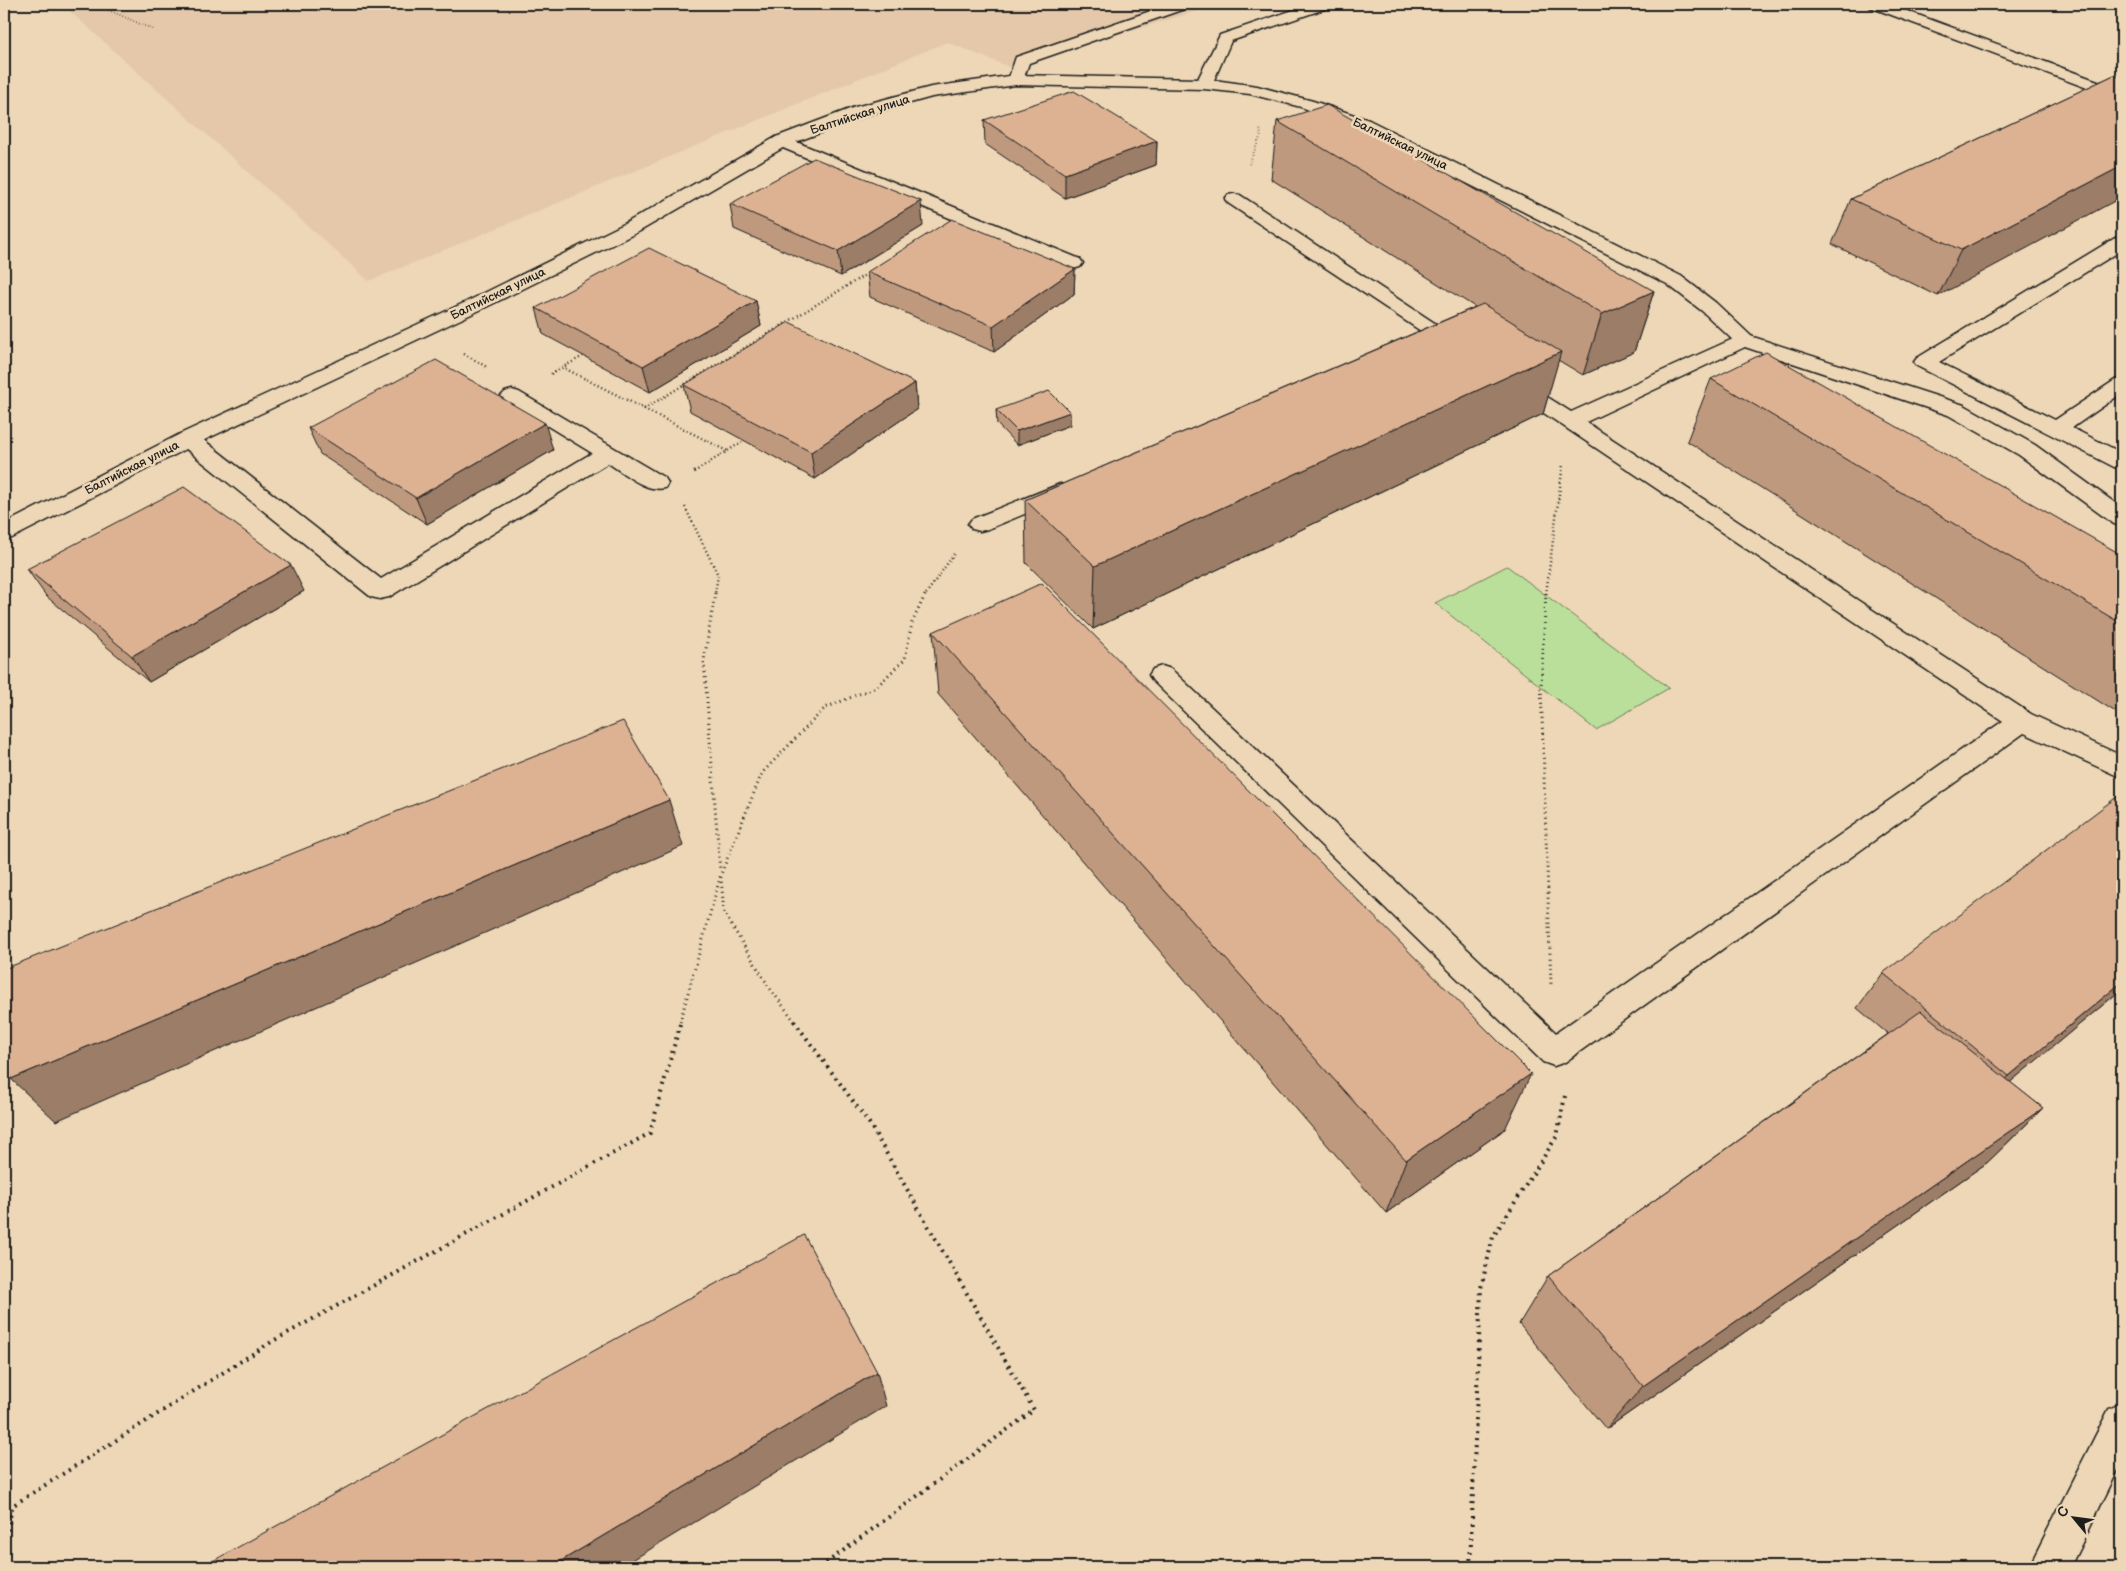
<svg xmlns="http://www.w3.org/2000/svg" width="2126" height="1571" font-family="'Balsamiq Sans',sans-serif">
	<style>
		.built { fill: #e4c8a9 }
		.green { fill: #badf9a; stroke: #6b7e5b }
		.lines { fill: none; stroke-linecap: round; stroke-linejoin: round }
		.lane-casing { stroke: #1c1c1c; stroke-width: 3 }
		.street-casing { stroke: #1c1c1c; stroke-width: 3 }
		.path-far3 { stroke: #1c1c1c; stroke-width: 2; stroke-dasharray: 0.5 2.5; stroke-linecap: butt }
		.path-far2 { stroke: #1c1c1c; stroke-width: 2.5; stroke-dasharray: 1 3; stroke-linecap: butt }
		.path-far1 { stroke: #1c1c1c; stroke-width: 3; stroke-dasharray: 1 4; stroke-linecap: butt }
		.path { stroke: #1c1c1c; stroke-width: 4; stroke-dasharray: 2 5; stroke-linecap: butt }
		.lane { fill: #edd7b6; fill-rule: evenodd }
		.street { fill: #edd7b6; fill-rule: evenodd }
		.wall { fill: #be997e; stroke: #1c1c1c }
		.shaded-wall { fill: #9b7d67; stroke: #1c1c1c }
		.building { fill: #ddb293; stroke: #1c1c1c }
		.labels { text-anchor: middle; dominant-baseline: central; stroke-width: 5; stroke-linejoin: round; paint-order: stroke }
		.far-street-label { font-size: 12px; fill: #1c1c1c; stroke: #edd7b6 }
	</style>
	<rect width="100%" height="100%" fill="#edd7b6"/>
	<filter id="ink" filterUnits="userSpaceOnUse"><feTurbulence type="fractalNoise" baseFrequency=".02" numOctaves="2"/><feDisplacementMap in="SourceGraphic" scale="10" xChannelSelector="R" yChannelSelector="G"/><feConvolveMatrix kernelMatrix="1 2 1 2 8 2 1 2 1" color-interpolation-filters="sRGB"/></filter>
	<g filter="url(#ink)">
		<polygon class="built" points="62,4 1221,4 1009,67 947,42 369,281"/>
		<polygon class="green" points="1507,566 1669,688 1596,730 1435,603"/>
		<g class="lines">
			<defs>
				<g id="lane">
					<polygon points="1171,4 1192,4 1190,7 1029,63 1022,83 1010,83 1008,80 1016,57"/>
					<polygon points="1868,4 1888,4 2122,90 2122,101 1870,7"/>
					<polygon points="782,136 1080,259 1083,263 1080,267 1073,269 1066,267 776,145 773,141 776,137"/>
					<polygon points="1234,194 1240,195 1465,343 1468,347 1465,351 1458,353 1451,351 1228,203 1225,199 1228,195"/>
					<polygon points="2122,236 2122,250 1939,362 2055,420 2115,380 2122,378 2122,393 2072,428 2122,453 2122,469 2114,467 1917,366 1914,362 1917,358 2115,238"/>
					<polygon points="1744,334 1964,405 2035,445 2122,508 2122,526 2114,524 2019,455 1948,415 1745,347 1586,422 2031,714 2122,756 2122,778 2024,733 1565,1062 1554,1066 1543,1062 1153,681 1149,675 1153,669 1162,666 1171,669 1556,1033 2003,721 1508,389 1504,385 1508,381 1515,379 1522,381 1571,412"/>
					<path d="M 512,390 L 519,392 L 665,478 L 668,483 L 665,488 C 646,493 624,473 608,463 L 389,597 L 380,599 L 371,597 L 180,444 L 177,439 L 180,434 L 188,432 L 196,434 L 381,579 L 592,453 L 505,400 L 501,396 L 505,392 Z"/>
					<polygon points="1060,484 1068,486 1071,491 1068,496 988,529 980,531 972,529 968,524 972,519"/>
					<polygon points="2122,1403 2122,1462 2070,1567 2029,1567 2109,1409"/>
				</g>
				<polygon id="street" points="1311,4 1332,4 1330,7 1231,41 1214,80 1257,86 1313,101 1369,120 1681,276 1716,303 1751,336 1754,340 1751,344 1744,346 1737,344 1702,311 1667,284 1357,128 1301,107 1250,94 1204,89 1016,85 932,97 867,115 788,145 640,231 480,310 196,444 12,538 4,540 4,524 180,434 466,302 626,223 776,137 855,107 931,87 1016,75 1198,79 1220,35"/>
			</defs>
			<use href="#lane" class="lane-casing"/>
			<use href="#street" class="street-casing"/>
			<g class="path-far3">
				<polyline points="95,4 154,30"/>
				<polyline points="1249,164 1261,135 1260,128"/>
			</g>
			<g class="path-far2">
				<polyline points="464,354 487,367"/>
				<polyline points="562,367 727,451"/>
				<polyline points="551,374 583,356"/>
				<polyline points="644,409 870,272"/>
				<polyline points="694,472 745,440"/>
				<polyline points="685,507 718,575 715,594"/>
				<polyline points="926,594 954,554"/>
				<polyline points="1546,594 1563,464"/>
			</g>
			<g class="path-far1">
				<polyline points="715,593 704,661 720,871"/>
				<polyline points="1546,593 1541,686 1551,984"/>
				<polyline points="721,877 724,913 769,987 795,1022"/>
				<polyline points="680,1022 721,874 762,773 825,708 876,687 905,659 912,623 926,593"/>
			</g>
			<g class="path">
				<polyline points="794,1021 869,1123 1034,1410 821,1567"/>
				<polyline points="4,1551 12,1506 273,1341 650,1133 681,1021"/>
				<polyline points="1470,1567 1481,1288 1493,1237 1557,1136 1565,1096"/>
			</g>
			<use href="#lane" class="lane"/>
			<use href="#street" class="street"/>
		</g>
		<g class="wall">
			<polygon points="2114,75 1938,296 1832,244 1851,199"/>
			<polygon points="984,120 1157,141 1156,165 1065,198 985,144"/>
			<polygon points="1277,121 1654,291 1634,352 1583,375 1558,360 1543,414 1093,629 1026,563 1025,500 1475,307 1271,179"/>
			<polygon points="730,204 923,226 841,276 734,229"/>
			<polygon points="1075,269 1074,294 994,352 870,297 867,272"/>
			<polygon points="756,301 761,326 650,392 543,334 536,308"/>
			<polygon points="1711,379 2122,555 2122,716 1687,441"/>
			<polygon points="915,383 917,409 815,479 690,411 684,385"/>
			<polygon points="996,410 1070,425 1017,445 997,424"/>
			<polygon points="308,428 553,450 427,524 320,454"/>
			<polygon points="27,569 304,591 149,682 46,596"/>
			<polygon points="933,632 1505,1129 1386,1213 938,694"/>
			<polygon points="1883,973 2122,989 2010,1082 2043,1108 1988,1162 1606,1429 1519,1324 1548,1276 1888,1034 1857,1008"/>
		</g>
		<g class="shaded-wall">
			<polygon points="1157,141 1156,165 1065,198 1065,174"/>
			<polygon points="2122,166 2122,197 1938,296 1961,250"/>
			<polygon points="921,201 923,226 841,276 838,251"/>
			<polygon points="1075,269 1074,294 994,352 993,326"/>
			<polygon points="1654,291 1634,352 1583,375 1602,314"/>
			<polygon points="756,301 761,326 650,392 643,366"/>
			<polygon points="1561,352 1543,414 1093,629 1095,566"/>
			<polygon points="915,383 917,409 815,479 811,452"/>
			<polygon points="1070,412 1070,425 1017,445 1017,431"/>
			<polygon points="545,423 553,450 427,524 416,498"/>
			<polygon points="291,565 304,591 149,682 132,656"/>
			<polygon points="669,800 683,846 56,1121 11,1079"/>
			<polygon points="2122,982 2122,989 1977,1110 2009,1076"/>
			<polygon points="1531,1074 1505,1129 1386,1213 1406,1160"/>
			<polygon points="2043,1108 1988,1162 1606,1429 1643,1386"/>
			<polygon points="877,1372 886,1406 621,1567 551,1567"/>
		</g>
		<g class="building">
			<polygon points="2114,75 2122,78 2122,166 1961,250 1851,199"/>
			<polygon points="1074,91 1157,141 1065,174 984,120"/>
			<polygon points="1327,105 1654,291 1602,314 1277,121"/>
			<polygon points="814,158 921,201 838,251 730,204"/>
			<polygon points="952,219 1075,269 993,326 867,272"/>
			<polygon points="649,248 756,301 643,366 536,308"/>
			<polygon points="1483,304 1561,352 1095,566 1025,500"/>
			<polygon points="789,322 915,383 811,452 684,385"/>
			<polygon points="1766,352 2122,555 2122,624 1711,379"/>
			<polygon points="436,360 545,423 416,498 308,428"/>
			<polygon points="1049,391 1070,412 1017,431 996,410"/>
			<polygon points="184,487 291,565 132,656 27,569"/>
			<polygon points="1042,583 1531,1074 1406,1160 933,632"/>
			<polygon points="623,721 669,800 11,1079 4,1036 4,969"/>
			<polygon points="2122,793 2122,982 2009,1076 1883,973"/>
			<polygon points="1921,1011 2043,1108 1643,1386 1548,1276"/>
			<polygon points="804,1235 877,1372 551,1567 202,1567"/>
		</g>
	</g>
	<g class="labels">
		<g class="far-street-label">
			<text transform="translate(860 115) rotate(-18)">Балтийская улица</text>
			<text transform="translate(1400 144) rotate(26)">Балтийская улица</text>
			<text transform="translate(498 294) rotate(-26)">Балтийская улица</text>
			<text transform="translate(132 468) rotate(-27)">Балтийская улица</text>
		</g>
	</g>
	<rect width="2126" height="1571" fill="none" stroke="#edd7b6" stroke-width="20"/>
	<rect x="10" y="10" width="2106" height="1551" fill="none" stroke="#1c1c1c" stroke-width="2" filter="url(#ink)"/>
	<g transform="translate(2074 1518) rotate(299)" stroke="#edd7b6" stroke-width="4" paint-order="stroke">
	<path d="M0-4L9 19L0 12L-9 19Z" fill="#1c1c1c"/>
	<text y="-8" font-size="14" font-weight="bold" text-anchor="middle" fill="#1c1c1c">С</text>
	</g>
</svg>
